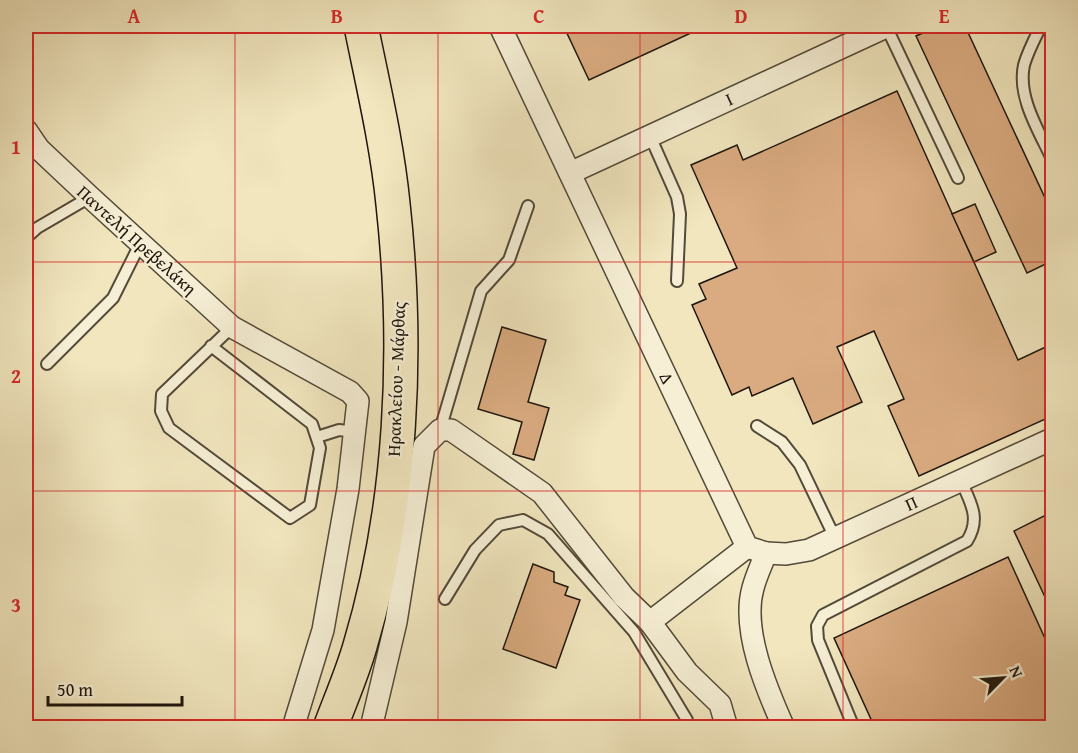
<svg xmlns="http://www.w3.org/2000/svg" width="1078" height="753" font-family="'Gentium Book Plus',serif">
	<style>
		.building { fill: #daab80; stroke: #1e160d; stroke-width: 1.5 }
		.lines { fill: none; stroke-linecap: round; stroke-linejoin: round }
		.service-casing { stroke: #534a39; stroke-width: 14 }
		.minor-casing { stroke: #534a39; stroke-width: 24 }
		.primary-casing { stroke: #1e160d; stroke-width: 36 }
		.service { stroke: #f6efd5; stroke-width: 10 }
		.minor { stroke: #f6efd5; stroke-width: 21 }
		.primary { stroke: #f1e6be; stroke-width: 33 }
		.grid { fill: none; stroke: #d62828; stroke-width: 1.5; stroke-opacity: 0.55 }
		.labels { text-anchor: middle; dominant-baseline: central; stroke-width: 4.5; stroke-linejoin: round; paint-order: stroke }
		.street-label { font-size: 18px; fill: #1e160d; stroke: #f6efd5 }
		.neatline { fill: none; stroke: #d62828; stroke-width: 2 }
		.grid-label { font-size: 20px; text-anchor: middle; font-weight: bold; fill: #d62828 }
	</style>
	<rect width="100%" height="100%" fill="#f1e6be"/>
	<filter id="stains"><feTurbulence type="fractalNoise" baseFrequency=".00333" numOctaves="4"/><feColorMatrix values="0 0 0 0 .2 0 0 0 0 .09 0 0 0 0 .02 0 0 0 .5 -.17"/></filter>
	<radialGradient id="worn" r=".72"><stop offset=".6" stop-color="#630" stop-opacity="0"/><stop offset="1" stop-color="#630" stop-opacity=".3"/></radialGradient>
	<g class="building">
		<polygon points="571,26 706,26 589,80 565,29"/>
		<polygon points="939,26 965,26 1052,213 1052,261 1027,273 916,36"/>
		<polygon points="897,91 1018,360 1052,344 1052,416 919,476 888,406 904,399 874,331 837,347 862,402 813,424 793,378 752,396 749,387 732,395 692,305 706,299 699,284 737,268 691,165 737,145 743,160"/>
		<polygon points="975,204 996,252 974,262 952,214"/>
		<polygon points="502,327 546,340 528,402 549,408 534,460 513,454 522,422 478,409"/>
		<polygon points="1052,512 1052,612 1014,531"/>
		<polygon points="1008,557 1052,654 1052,728 875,728 834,638"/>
		<polygon points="533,564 554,572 554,582 568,587 565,595 580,600 556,668 503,649"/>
	</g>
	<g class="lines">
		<defs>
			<g id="service">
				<polyline points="886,26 958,178"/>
				<path d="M 1041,26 C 1035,38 1028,51 1024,65 C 1017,97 1039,131 1052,159"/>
				<polyline points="650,136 677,197 680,214 677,281"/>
				<polyline points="26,238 37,228 90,197"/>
				<polyline points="211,346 312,424 320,448 310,505 290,518 169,428 161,411 162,394 232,327"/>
				<polyline points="47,364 113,298 140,244"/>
				<polyline points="757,426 782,442 800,465 835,538"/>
				<polyline points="440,430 481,291 509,260 528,206"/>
				<polyline points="317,437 339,430 355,432"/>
				<polyline points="445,599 475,550 499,525 523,520 548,534 634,632 687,720"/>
				<path d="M 854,728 L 818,640 L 817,626 L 823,615 L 967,541 C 981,519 971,503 961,481"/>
			</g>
			<g id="minor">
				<path d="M 500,26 L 747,547 L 766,553 C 762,564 756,576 753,588 C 741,630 767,690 784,728"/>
				<polyline points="26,130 39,149 90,197 232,327 350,392 358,401 348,489 323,630 293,728"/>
				<polyline points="570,173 888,26"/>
				<polyline points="766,553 786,554 809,550 1052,439"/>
				<polyline points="371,728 396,622 424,446 440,430 451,430 542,493 624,597 650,622"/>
				<polyline points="727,728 720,704 687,672 650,622 747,547"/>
			</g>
			<path id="primary" d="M 330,728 C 340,701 352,674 360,646 C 402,506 409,350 393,204 C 387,144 373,85 361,26"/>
		</defs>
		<use href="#service" class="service-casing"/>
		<use href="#minor" class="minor-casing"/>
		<use href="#primary" class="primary-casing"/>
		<use href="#service" class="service"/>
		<use href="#minor" class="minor"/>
		<use href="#primary" class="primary"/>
	</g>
	<path class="grid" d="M 235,26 L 235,728M 438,26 L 438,728M 640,26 L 640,728M 843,26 L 843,728M 26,262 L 1052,262M 26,491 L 1052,491"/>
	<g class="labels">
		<g class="street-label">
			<text transform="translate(729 99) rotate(-25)">Ι</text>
			<text transform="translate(137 240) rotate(42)">Παντελή Πρεβελάκη</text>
			<text transform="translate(667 378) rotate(65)">Δ</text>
			<text transform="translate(396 379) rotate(-88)">Ηρακλείου - Μάρθας</text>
			<text transform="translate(911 503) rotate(-24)">Π</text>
		</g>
	</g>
	<rect width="1078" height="753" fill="none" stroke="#f1e6be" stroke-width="66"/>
	<g transform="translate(1003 678) rotate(65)" stroke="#f6efd5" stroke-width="4.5" paint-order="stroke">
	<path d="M0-4.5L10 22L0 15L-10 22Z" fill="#1e160d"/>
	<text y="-9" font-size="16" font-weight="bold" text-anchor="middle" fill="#1e160d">N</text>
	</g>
	<path d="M48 696v9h134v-9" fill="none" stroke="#1e160d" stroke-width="3"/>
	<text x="57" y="696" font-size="18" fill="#1e160d" stroke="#f6efd5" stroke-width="4.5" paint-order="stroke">50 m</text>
	<rect x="33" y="33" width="1012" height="687" class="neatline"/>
	<g class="grid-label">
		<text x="134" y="23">A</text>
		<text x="337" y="23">B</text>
		<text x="539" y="23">C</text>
		<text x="741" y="23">D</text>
		<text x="944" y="23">E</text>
		<text x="16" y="154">1</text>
		<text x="16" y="383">2</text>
		<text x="16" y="612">3</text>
	</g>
	<rect width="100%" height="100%" filter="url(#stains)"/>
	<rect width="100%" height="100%" fill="url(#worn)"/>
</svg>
